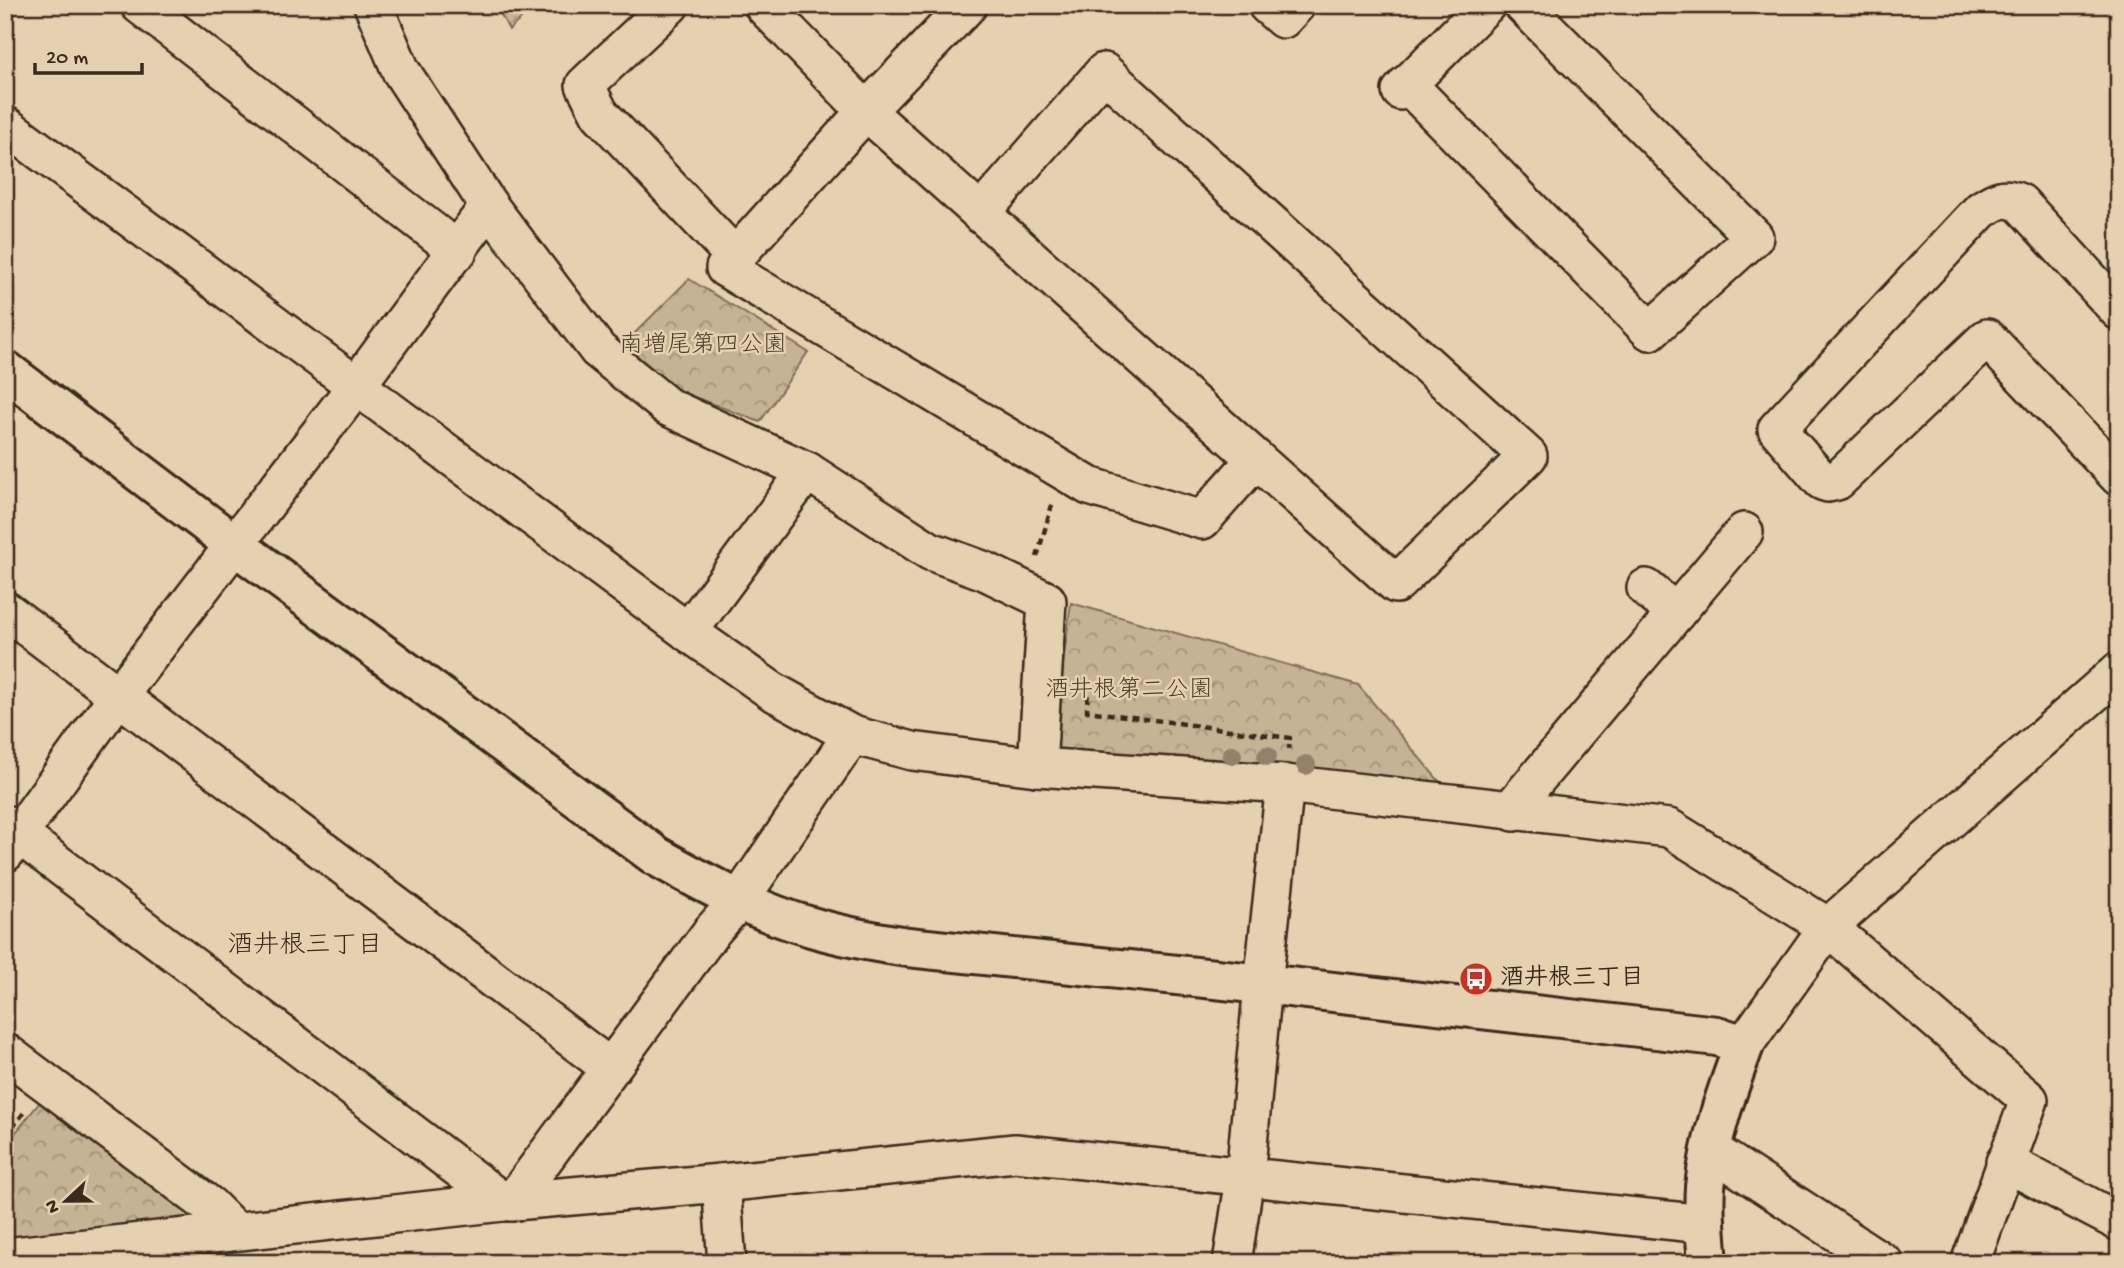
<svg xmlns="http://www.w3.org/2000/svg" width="2124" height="1268" font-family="'Gochi Hand','Klee One',sans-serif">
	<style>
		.forest { fill: url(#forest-crowns); stroke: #806e5a; stroke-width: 2 }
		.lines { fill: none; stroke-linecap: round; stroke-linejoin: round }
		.minor-casing { stroke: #3b2a1e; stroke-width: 42 }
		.tertiary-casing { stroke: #3b2a1e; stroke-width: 44 }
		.path { stroke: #3b2a1e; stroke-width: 4.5; stroke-dasharray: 7 5; stroke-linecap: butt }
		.minor { stroke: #e5d1af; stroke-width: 37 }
		.tertiary { stroke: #e5d1af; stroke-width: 38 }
		.tree { fill: #938169 }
		.labels { text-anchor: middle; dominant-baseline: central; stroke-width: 5; stroke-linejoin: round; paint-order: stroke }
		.park-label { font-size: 24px; fill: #503f30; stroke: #e5d1af }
		.poi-label { font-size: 24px; font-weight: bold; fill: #3b2a1e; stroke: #e5d1af; text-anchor: start }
		.neighbourhood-label { font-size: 26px; fill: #3b2a1e; stroke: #e5d1af }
	</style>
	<defs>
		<pattern id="forest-crowns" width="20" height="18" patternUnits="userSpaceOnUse" patternTransform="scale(1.75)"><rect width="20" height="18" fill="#c6b395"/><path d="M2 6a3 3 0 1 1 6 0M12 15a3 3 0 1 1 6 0" fill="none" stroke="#a29279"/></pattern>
	</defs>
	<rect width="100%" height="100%" fill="#e5d1af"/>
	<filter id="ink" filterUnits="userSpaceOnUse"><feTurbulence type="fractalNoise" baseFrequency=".0143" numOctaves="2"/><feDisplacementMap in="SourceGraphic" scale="14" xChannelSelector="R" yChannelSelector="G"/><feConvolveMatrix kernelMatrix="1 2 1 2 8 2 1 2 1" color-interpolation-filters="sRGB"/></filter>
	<g filter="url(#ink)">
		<g class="forest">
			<polygon points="496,5 536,5 509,30"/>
			<polygon points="689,279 808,352 760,422 676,390 624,344"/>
			<polygon points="1071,603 1358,685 1445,788 1060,755 1052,746"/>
			<polygon points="44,1097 198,1210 194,1226 5,1245 5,1146"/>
		</g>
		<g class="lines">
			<defs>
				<g id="minor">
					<polyline points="140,5 458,251"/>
					<polyline points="373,5 401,71 489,206 598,350 668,407 807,471 930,551 985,571 1047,601 1037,767"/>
					<polyline points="670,5 585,85 600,114 735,257"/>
					<polyline points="763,5 866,111 1396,584 1528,456 1104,72 980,214"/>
					<polyline points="968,5 866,111 725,268 1089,486 1202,520 1256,459"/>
					<polyline points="1267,5 1283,19 1296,5"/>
					<polyline points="1407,84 1650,331 1754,237 1523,5"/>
					<polyline points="1401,91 1486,5"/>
					<polyline points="5,125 688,632 772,691 852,735 912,751 1037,767 1285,784 1669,828 1828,927 2029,1100 1970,1263"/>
					<path d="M 2119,311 L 2020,203 C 2003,195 1995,201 1981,210 L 1777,429 L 1822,481 L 1828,483 L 1837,481 L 1987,338 L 2119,477"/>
					<polyline points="1646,588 1676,613"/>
					<polyline points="5,610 609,1067"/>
					<polyline points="688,632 807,471"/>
					<polyline points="1514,812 1517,802 1744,532"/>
					<polyline points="5,824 503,1202"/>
					<polyline points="5,853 119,695 357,385 489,206"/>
					<polyline points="1744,1045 1828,927 2119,671"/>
					<polyline points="5,1052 210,1206 235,1231"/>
					<polyline points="1711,1150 1884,1263"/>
					<polyline points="2005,1162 2119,1222"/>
					<polyline points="721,1183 727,1263"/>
					<polyline points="512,1202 712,931 740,899 852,735"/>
					<polyline points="5,1257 503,1202 721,1183 1015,1153 1705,1224"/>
					<polyline points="1232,1263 1245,1177 1263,984 1285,784"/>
				</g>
				<path id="tertiary" d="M 5,370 L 235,545 L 656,856 C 704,883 755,911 808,926 C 841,936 874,942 908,947 L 1263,984 L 1717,1036 L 1744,1045 C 1727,1091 1710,1137 1705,1187 C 1703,1212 1706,1238 1708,1263"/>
			</defs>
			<use href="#minor" class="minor-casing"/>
			<use href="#tertiary" class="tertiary-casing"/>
			<g class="path">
				<polyline points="1037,557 1052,505"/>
				<polyline points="1077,680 1088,682 1087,711 1290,738 1289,749"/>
				<polyline points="5,1138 25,1111"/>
			</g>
			<use href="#minor" class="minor"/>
			<use href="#tertiary" class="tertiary"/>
		</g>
		<g class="tree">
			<circle cx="1232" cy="755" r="10"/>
			<circle cx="1267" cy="756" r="10"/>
			<circle cx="1306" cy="765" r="10"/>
		</g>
	</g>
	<defs>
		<symbol id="bus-disc" viewBox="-11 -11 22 22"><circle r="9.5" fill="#c8321e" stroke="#e5d1af"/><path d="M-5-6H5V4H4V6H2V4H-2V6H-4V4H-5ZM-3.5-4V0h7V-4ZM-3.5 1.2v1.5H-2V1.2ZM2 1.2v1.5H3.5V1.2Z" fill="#fff"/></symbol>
	</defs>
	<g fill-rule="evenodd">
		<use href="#bus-disc" x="1457" y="960" width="38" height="38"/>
	</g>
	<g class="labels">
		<g class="park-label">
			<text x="703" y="346">南増尾第四公園</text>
			<text x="1129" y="691">酒井根第二公園</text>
		</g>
		<g class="poi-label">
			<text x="1500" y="979">酒井根三丁目</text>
		</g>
		<g class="neighbourhood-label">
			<text x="305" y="947">酒井根三丁目</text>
		</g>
	</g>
	<rect width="2124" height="1268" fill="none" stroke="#e5d1af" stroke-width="28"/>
	<rect x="14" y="14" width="2096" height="1240" fill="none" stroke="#3b2a1e" stroke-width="2.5" filter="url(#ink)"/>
	<g transform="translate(66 1201) rotate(248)" stroke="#e5d1af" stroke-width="5" paint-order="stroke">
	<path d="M0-5L12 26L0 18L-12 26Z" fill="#3b2a1e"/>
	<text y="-10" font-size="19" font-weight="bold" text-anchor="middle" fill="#3b2a1e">N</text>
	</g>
	<path d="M35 63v10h107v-10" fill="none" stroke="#3b2a1e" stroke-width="3.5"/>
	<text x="46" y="63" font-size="21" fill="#3b2a1e" stroke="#e5d1af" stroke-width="5" paint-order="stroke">20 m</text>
</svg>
